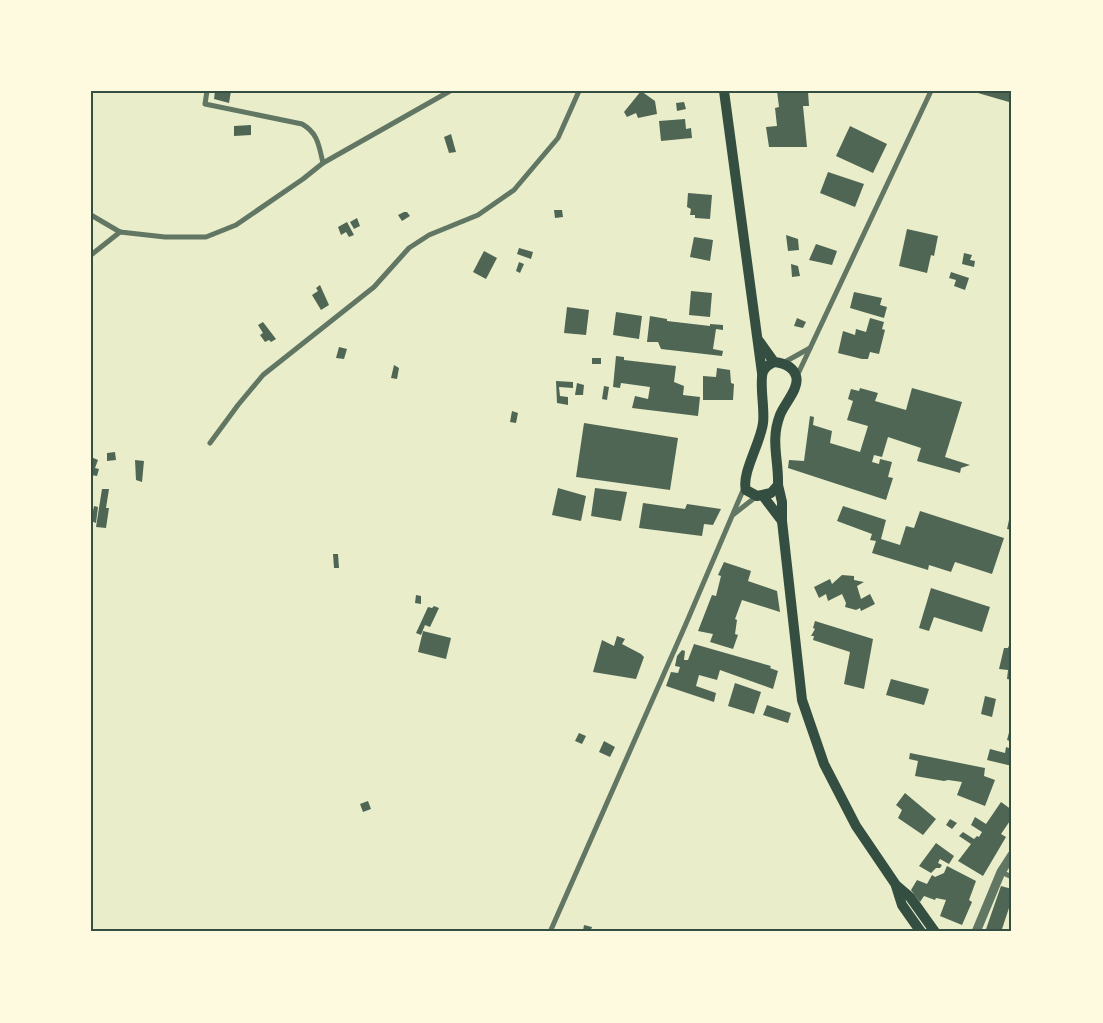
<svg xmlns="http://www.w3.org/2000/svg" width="1103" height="1023" font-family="'Noto Serif',serif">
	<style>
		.building { fill: #4f6655 }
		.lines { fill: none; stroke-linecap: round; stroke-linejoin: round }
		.minor { stroke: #617663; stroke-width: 5 }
		.tertiary { stroke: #617663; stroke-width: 9 }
		.secondary { stroke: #344e41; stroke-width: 10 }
		.neatline { fill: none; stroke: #344e41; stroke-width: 2 }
	</style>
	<rect width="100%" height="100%" fill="#e9edc9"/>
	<g class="building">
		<polygon points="215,91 231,91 229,103 214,99"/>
		<polygon points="641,91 655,101 657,114 638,118 636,113 627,117 624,112"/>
		<polygon points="777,91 808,91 809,106 803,106 807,147 769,147 766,127 777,126 775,108 779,107"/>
		<polygon points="971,91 1012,91 1012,93 1009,102"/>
		<polygon points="684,102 686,109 677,111 676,103"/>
		<polygon points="685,119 686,129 691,128 692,138 661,141 659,121"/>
		<polygon points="251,125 251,135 234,136 234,126"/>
		<polygon points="850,126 887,144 873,173 836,156"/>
		<polygon points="451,134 456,152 449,153 444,137"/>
		<polygon points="828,172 864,184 855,207 820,193"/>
		<polygon points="688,193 712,195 710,219 695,218 695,215 690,215 691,209 687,207"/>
		<polygon points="554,210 562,210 563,217 555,218"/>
		<polygon points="404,212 407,212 410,216 402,221 398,215"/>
		<polygon points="357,218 360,226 354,229 350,222"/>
		<polygon points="347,222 354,235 349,237 346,232 341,235 338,227"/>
		<polygon points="907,229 938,236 934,256 931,255 927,273 899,266"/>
		<polygon points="786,235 798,239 799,250 788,251"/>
		<polygon points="694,237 713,240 710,261 690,257"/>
		<polygon points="816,244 837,251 832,265 809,260"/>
		<polygon points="519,248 533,252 531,259 517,254"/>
		<polygon points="484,251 497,258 486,279 473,272"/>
		<polygon points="964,253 972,255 970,260 975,261 974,267 962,264"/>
		<polygon points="519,262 524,264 520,273 516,271"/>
		<polygon points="791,264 798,266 800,276 792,277"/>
		<polygon points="951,272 969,278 965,290 954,286 956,280 949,278"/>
		<polygon points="320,285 329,305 321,310 312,295 318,291 316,288"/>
		<polygon points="691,291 712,293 710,317 689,315"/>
		<polygon points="854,292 882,298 880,305 887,307 884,318 850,308"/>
		<polygon points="567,307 589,310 586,335 564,333"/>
		<polygon points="616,312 642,316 639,339 613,335"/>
		<polygon points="650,316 667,319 667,321 710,326 710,324 723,325 723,330 716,329 713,349 723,351 722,356 661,349 658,342 647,342"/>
		<polygon points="797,318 806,322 803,328 794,326"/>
		<polygon points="870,318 884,322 882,329 885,330 879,354 870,352 868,359 862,359 838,353 843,331 855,335 856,329 866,332"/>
		<polygon points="263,322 276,339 271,342 269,340 265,342 260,335 263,333 258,325"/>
		<polygon points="339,347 347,349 344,359 336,358"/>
		<polygon points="616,356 624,357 624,360 676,366 674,382 684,386 683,395 700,397 698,416 632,408 635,396 648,399 650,387 621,383 620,388 613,387"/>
		<rect x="592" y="358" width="9" height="6"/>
		<polygon points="394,365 399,368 397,379 391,378"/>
		<polygon points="717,368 730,370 731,383 734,384 733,400 703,400 703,376 716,377"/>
		<polygon points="556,381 573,382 573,388 559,387 560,396 568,397 568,405 557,403"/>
		<polygon points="577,383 584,385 583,395 575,395"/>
		<polygon points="604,386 609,387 607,400 602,399"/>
		<polygon points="860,388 878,393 875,401 906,410 912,388 962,402 945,457 970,465 961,468 960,473 917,461 921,448 888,437 882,457 874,455 872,462 879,464 880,459 892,462 888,477 893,478 886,500 788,468 789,460 804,461 810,416 814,417 813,425 832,431 830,443 860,452 868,426 847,420 853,401 848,399 851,389 859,391"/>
		<polygon points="512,411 518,413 516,423 510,422"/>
		<polygon points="584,423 678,438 670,490 576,477"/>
		<polygon points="115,452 116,460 107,461 107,453"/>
		<polygon points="91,457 98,460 95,468 99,469 97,476 91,475"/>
		<polygon points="135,460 144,461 142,482 136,480"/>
		<polygon points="558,488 586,496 581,521 552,515"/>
		<polygon points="595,488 627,492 621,521 591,516"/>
		<polygon points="102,489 109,489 106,508 109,508 106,528 96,527"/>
		<polygon points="643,503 685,509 687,504 721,509 713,525 704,524 702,536 639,528"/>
		<polygon points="94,506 98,507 96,523 91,521"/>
		<polygon points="843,506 886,520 881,539 900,545 906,526 914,528 920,511 1004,538 992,574 955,562 951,572 929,565 928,570 872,553 876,541 870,540 872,534 837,521"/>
		<polygon points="1011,511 1012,511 1012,530 1007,529"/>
		<polygon points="333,554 338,554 339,568 334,568"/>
		<polygon points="724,562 751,571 748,581 777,591 780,612 742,600 735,619 737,620 735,634 738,635 733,649 710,642 713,634 698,631 712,595 716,596 721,576 718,575"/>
		<polygon points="842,575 854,576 854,580 864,582 857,586 861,599 870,594 875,604 861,611 860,608 856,610 845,607 846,603 842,594 828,601 826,594 819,598 814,587 830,579 832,584"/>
		<polygon points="931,588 990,607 982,632 934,617 929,631 919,628"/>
		<polygon points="416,595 421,596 421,604 415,603"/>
		<polygon points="434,606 439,608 430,627 425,625 421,635 416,633 428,607 432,608"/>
		<polygon points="815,621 873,639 864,689 844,684 850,652 813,640 814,636 811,636 815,629 813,628"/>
		<polygon points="423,631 451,638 446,659 418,652"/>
		<polygon points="617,636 625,639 622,644 641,654 644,657 636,679 593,672 602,640 614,646"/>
		<polygon points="1010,643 1012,643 1012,680 1007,679 1008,670 999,669 1004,648 1008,648"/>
		<polygon points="694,644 771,666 770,668 778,671 773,689 720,670 717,680 699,675 696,686 716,693 714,702 666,686 671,672 678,673 680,667 675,666 677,656 682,650 685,651 684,660 688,660"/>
		<polygon points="891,679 929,689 924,705 886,695"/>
		<polygon points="735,683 761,692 754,714 728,706"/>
		<polygon points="985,696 996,699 992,717 981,714"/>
		<polygon points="767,705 791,713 788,723 763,715"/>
		<polygon points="1011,725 1012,725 1012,742 1007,740"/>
		<polygon points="579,733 586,736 582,744 575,741"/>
		<polygon points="604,741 615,747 610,757 599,752"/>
		<polygon points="1006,747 1012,749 1012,766 987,760 990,749 1005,753"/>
		<polygon points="910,753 985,768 984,776 995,780 985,806 957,795 962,782 948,780 944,781 915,776 918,761 909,759"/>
		<polygon points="905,793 936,819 923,835 898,818 902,810 896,805"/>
		<polygon points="368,801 371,809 363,812 360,804"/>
		<polygon points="1001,802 1012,810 1012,818 1001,834 1006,837 983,876 958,861 971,844 959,836 963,832 974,839 977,836 979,837 982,832 971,825 975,817 986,824"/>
		<polygon points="950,819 957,823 952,829 946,825"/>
		<polygon points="936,843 954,856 949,864 940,859 938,863 942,865 940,868 936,868 931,873 919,866"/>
		<polygon points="947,866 976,881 969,900 972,902 962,925 940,916 946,900 936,898 935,900 924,896 920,902 911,890 917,880 927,884 932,875 935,877 944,873"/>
		<polygon points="1001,886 1012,889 1012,909 1009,908 1001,932 985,932"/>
		<polygon points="584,925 592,927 590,932 583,931"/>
	</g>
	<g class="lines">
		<g class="minor">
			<path d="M 207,91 L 205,104 L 302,124 C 318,133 319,146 323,163"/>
			<polyline points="91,215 120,232 165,237 206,237 236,225 303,179 323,163 450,91"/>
			<polyline points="91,255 120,232"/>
			<polyline points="783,363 810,348"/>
			<polyline points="797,376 931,91"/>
			<polyline points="210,443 238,405 263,375 374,287 409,248 429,235 478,215 514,190 558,138 579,91"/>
			<polyline points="734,514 757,496"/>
			<polyline points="1001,872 1012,877"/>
			<polyline points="550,932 685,626 744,488"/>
		</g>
		<polyline class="tertiary" points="976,932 1001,872 1012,855"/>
		<g class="secondary">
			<polyline points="724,91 762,373"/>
			<polyline points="759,341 774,362"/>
			<path d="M 774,362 C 783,363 793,366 796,376 C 800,388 784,404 780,415 C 770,441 779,460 778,485 L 771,493 L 757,496 L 746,490 C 741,474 761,442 763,423 C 765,409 759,382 763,372 C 765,366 769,365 774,362 Z"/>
			<polyline points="778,485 782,502 782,521 802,700 824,764 856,826 896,885 910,897 935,932"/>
			<polyline points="763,496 782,521"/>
			<polyline points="896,886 902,905 921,932"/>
		</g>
	</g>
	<rect width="1103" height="1023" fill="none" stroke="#fefae0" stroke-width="185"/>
	<rect x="92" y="92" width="918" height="838" class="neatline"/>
</svg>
